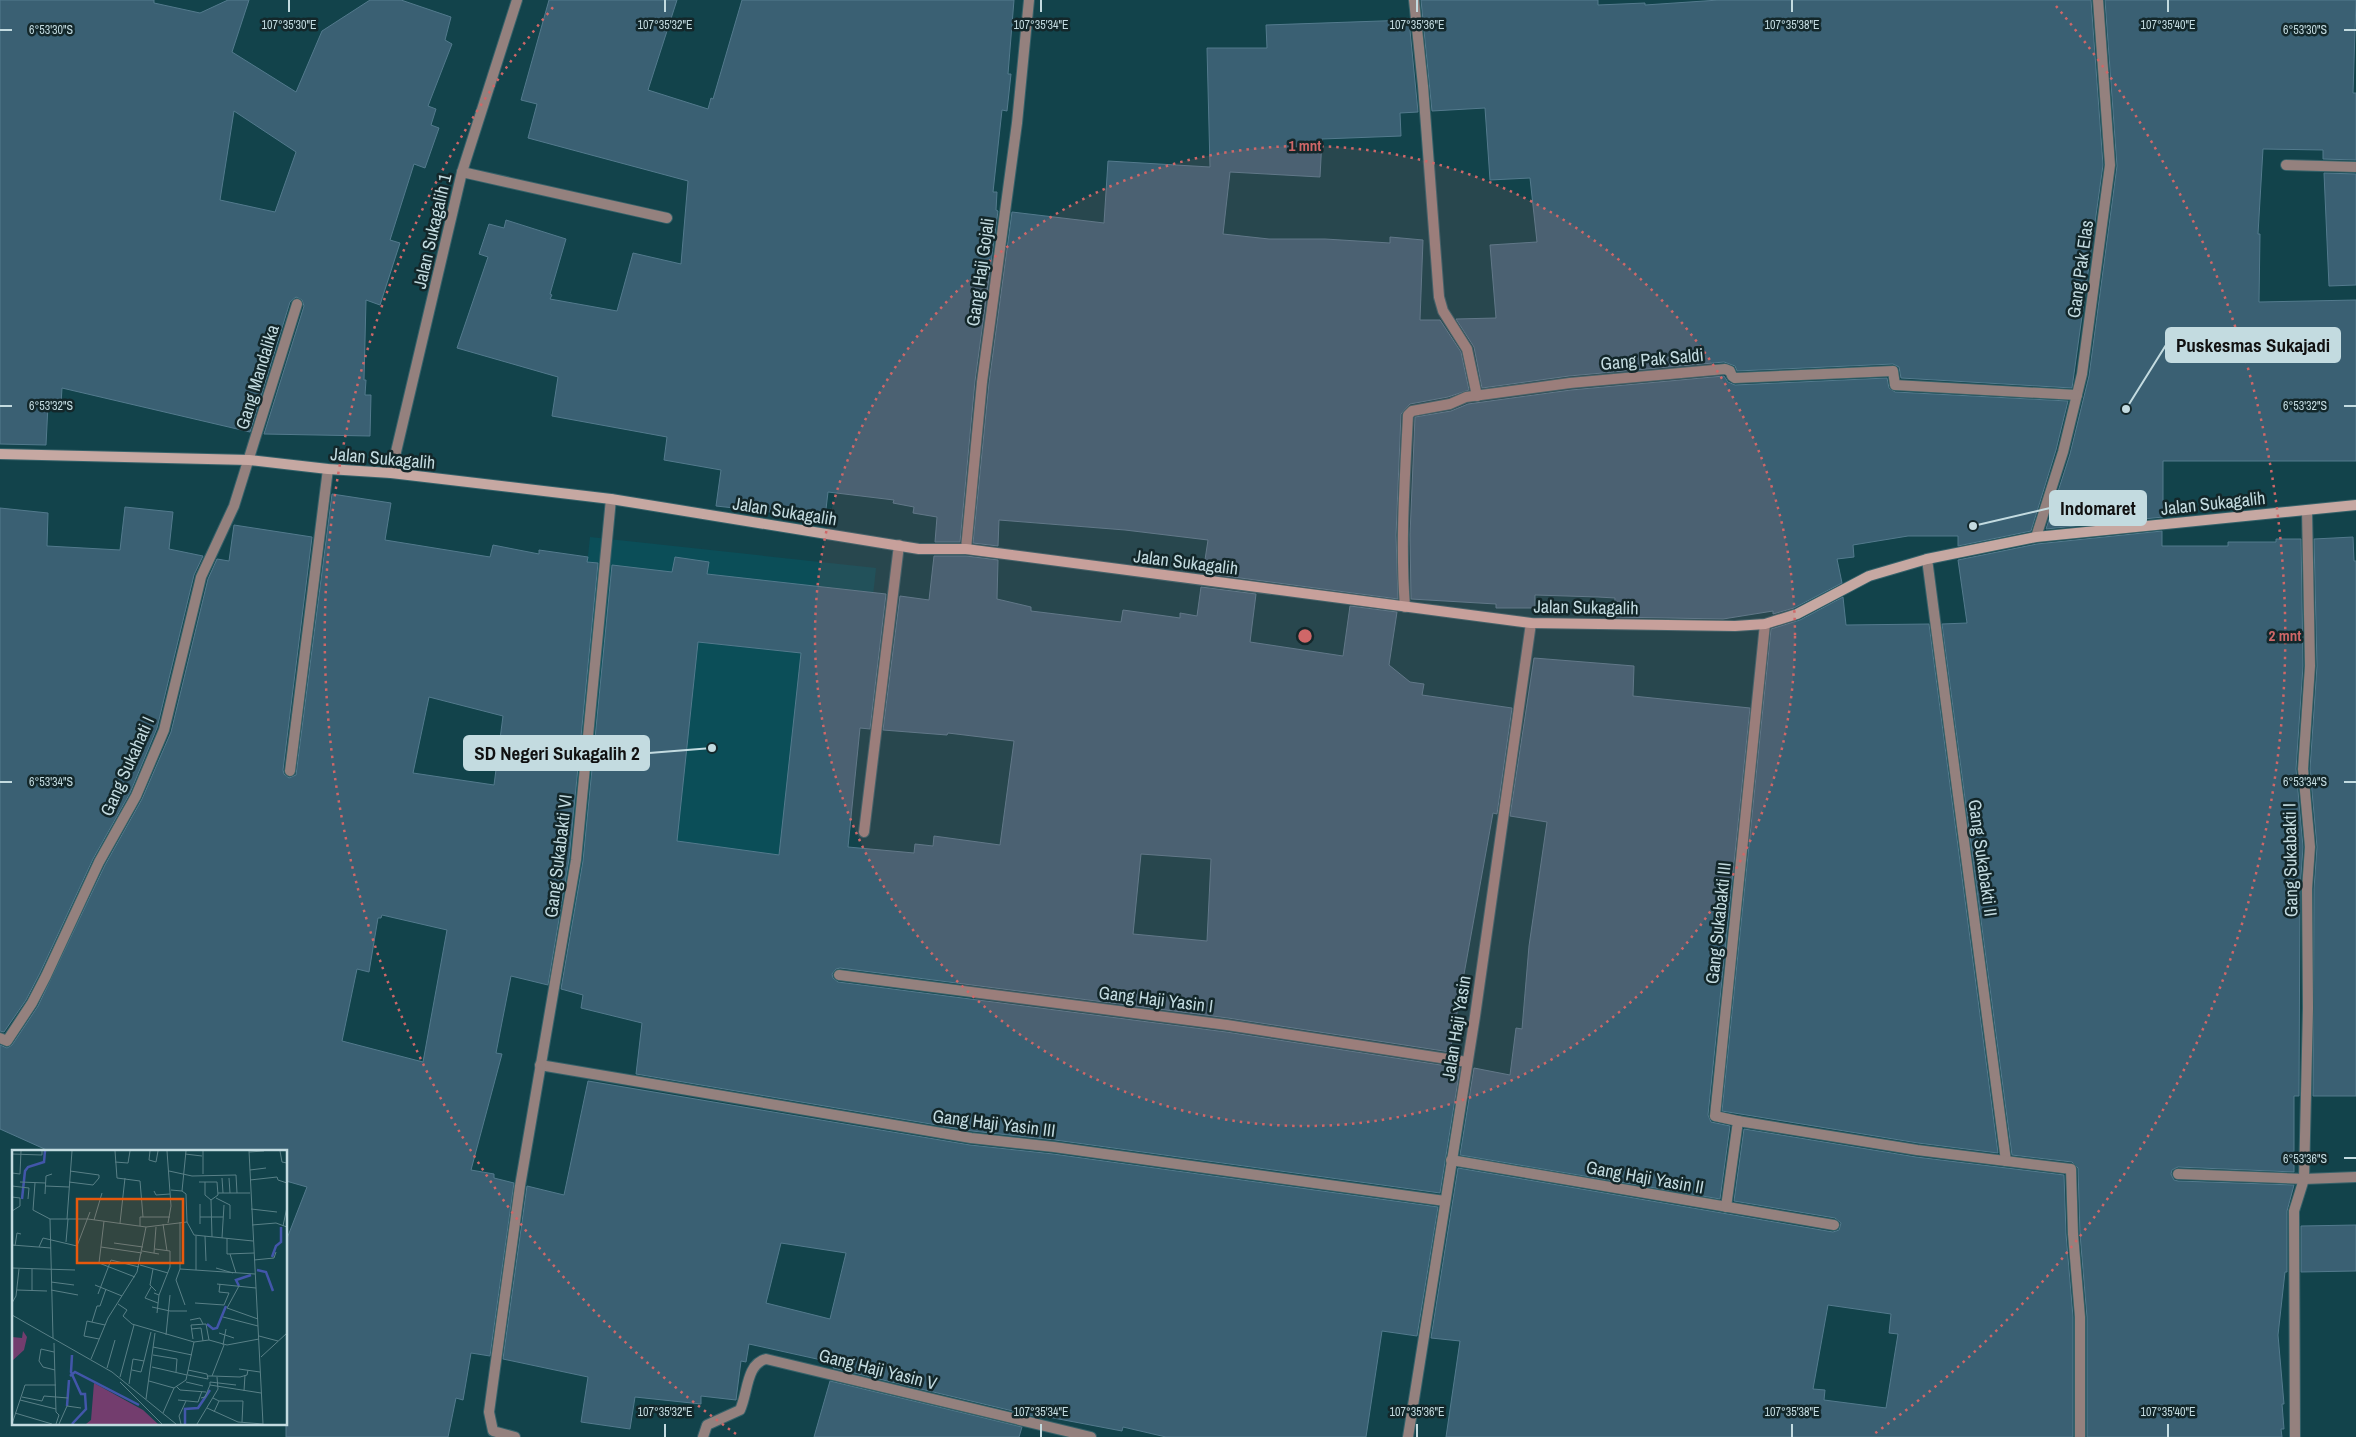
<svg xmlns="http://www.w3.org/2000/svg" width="2356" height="1437" font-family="'Archivo Narrow',sans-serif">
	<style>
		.built { fill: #0b4e58 }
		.building { fill: #3a6073; stroke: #537a8d; fill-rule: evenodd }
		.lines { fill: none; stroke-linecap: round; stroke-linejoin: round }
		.street-casing { stroke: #356169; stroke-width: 12 }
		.secondary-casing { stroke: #356169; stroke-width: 12 }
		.street { stroke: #94817e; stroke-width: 10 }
		.secondary { stroke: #c6a8a2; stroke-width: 10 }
		.ticks { fill: none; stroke: #c3dbe0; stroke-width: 2 }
		.ring { fill: none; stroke: #cf6768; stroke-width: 2.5; stroke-dasharray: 2.5 5 }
		.labels { text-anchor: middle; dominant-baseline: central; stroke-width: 5; stroke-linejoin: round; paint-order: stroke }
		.street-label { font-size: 18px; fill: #c3dbe0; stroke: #13272a }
		.inset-river { fill: none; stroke: #4256aa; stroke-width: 2.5 }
		.inset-road { fill: none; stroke: #598087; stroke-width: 1 }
		.view { fill: #e8590c; fill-opacity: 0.15; stroke: #e8590c; stroke-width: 2.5 }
		.inset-edge { fill: none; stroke: #c3dbe0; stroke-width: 2.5 }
		.ticks-label { font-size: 12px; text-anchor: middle; fill: #c3dbe0; stroke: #13272a; stroke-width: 5; stroke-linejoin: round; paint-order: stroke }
		.centre { fill: #cf6768; stroke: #13272a; stroke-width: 2.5 }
		.ring-label { font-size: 15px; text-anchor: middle; font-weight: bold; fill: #cf6768; stroke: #13272a; stroke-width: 5; stroke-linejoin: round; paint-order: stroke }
		.leader { fill: none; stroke: #c3dbe0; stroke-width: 2 }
		.callout-dot { fill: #c3dbe0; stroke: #13272a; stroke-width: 2 }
		.callout { fill: #c3dbe0; stroke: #c3dbe0; stroke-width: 2 }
		.callout-label { font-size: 19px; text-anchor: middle; font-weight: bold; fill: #111 }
	</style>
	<rect width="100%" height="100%" fill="#12434b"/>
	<polygon class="built" points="590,537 876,568 834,958 548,928"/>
	<g class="building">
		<path d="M 0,0 L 154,0 L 154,3 L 200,13 L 228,0 L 249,0 L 232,52 L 296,92 L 322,31 L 370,0 L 401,0 L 451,17 L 445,40 L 452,44 L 428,106 L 436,109 L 431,125 L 439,128 L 425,168 L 414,164 L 390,240 L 400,243 L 380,305 L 366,300 L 364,380 L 366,380 L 365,395 L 371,395 L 370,436 L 264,434 L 304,306 L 302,300 L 296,297 L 290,302 L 250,432 L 62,388 L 61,404 L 48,405 L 46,445 L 0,444 ZM 234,111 L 296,152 L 275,212 L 220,200 Z"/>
		<polygon points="549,0 677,0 648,90 708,109 711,98 713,99 742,0 1014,0 1008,74 1011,74 1007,111 1002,110 993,192 997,192 996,210 998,211 975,381 960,542 935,542 937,517 913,513 914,507 893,503 894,500 828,492 825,518 716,506 721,470 664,460 667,437 552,416 558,377 457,348 488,257 479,254 489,224 504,228 506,220 566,239 550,294 552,295 550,299 617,311 633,253 681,264 688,181 528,138 537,104 521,100"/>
		<polygon points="1421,0 1598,0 1598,5 1645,3 1645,5 1719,0 2091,0 2103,165 2072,388 1901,378 1899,367 1893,364 1737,371 1735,366 1724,362 1569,376 1482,388 1474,347 1456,319 1496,318 1490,245 1537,242 1530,178 1490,180 1485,108 1432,111"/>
		<polygon points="2105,0 2356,0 2353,93 2356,93 2356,160 2323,159 2323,150 2263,149 2258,234 2260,234 2259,302 2356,300 2356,461 2163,461 2163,517 2046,529 2070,454 2089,376 2117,166"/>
		<polygon points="1409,20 1418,112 1400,113 1401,136 1322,139 1320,177 1230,172 1223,234 1269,239 1325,239 1390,243 1390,237 1423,240 1420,320 1440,320 1461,352 1469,390 1448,397 1410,404 1401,414 1396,535 1398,599 1203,573 1208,540 1125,530 999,520 998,546 973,543 989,383 1012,212 1104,223 1108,161 1210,167 1207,48 1267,48 1266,25"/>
		<polygon points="2324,173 2356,174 2356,285 2329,286"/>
		<polygon points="1724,376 1728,382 1735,385 1887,378 1889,388 1895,392 2068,401 2056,450 2031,531 1958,546 1958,536 1908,536 1853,545 1854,557 1837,559 1842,583 1794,608 1773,614 1773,611 1723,619 1614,617 1615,598 1598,597 1535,595 1535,608 1496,608 1496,604 1411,599 1410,535 1415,417 1451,411 1468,404 1571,390"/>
		<path d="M 332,494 L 391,503 L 385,540 L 490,557 L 493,545 L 539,554 L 539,550 L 588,557 L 587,562 L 598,563 L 569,859 L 548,985 L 511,976 L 496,1053 L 502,1054 L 471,1170 L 494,1174 L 494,1178 L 514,1183 L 490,1356 L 471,1353 L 463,1400 L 456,1398 L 448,1437 L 286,1437 L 286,1241 L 307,1187 L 286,1181 L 286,1151 L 49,1151 L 0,1129 L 0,1045 L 7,1048 L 12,1045 L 38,1006 L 105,865 L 142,799 L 171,732 L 208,579 L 217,559 L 229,561 L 234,525 L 312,537 L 283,770 L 284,774 L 289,778 L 296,775 ZM 429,697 L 503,716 L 494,785 L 413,773 ZM 382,915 L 447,930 L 423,1062 L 342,1041 L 357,969 L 369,972 L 378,918 L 381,918 Z"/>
		<polygon points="125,507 173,512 169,549 203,556 194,575 157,728 130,793 93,859 40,973 26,1000 4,1032 0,1031 0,508 48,513 47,546 120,550"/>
		<polygon points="2162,531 2162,546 2228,546 2228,542 2276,542 2276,539 2301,539 2303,666 2296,769 2303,847 2300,889 2299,1096 2294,1096 2294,1172 2178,1167 2172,1170 2171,1174 2174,1180 2178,1181 2294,1185 2287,1211 2287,1272 2285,1272 2278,1335 2284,1404 2282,1404 2284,1429 2281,1429 2282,1437 2087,1437 2087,1317 2080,1234 2078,1168 2072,1162 2012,1155 1942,624 1967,623 1958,560 2037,544"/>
		<polygon points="2353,537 2354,561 2356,561 2356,1096 2313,1096 2314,889 2317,847 2310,769 2317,666 2314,539"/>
		<path d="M 934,556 L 966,556 L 998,560 L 997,599 L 1031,607 L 1031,611 L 1121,622 L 1123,610 L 1180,618 L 1180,613 L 1197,616 L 1201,587 L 1256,594 L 1250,642 L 1343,656 L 1350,606 L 1397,612 L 1389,665 L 1410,682 L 1424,684 L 1422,695 L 1512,708 L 1497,814 L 1493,813 L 1450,1052 L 1228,1018 L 840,968 L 836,969 L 832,974 L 833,978 L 838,982 L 1226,1032 L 1460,1068 L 1440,1193 L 1055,1140 L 972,1131 L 636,1074 L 642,1023 L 581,1008 L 583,995 L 561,989 L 583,861 L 612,565 L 672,572 L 675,557 L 709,562 L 707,574 L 886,594 L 870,729 L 860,728 L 848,847 L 914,853 L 915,844 L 933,846 L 934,836 L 1000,845 L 1014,741 L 948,733 L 947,735 L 883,730 L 900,596 L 929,600 ZM 698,642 L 801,653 L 779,855 L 677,841 ZM 1141,854 L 1211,859 L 1207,941 L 1133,934 Z"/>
		<polygon points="1843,597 1846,625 1929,624 1998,1153 1918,1143 1722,1111 1771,629 1800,620"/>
		<polygon points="1534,658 1634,666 1633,696 1750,708 1708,1115 1711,1122 1730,1126 1720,1199 1460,1155 1474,1068 1510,1075 1516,1028 1522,1029 1529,946 1547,822 1510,816"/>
		<path d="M 588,1081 L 970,1145 L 1053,1154 L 1438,1207 L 1417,1336 L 1382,1331 L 1366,1437 L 1166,1437 L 1123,1427 L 1122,1431 L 1043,1416 L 1042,1418 L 833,1368 L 835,1363 L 749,1344 L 746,1362 L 741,1361 L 736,1400 L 701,1396 L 701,1404 L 635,1397 L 630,1429 L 581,1422 L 588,1377 L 503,1359 L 527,1186 L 564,1195 ZM 781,1243 L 846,1253 L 830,1319 L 766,1303 Z"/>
		<path d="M 1744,1129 L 1916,1157 L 2064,1175 L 2066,1234 L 2073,1317 L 2073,1437 L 1446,1437 L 1460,1341 L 1431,1338 L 1458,1168 L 1833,1232 L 1839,1230 L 1841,1223 L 1835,1218 L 1734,1201 ZM 1828,1305 L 1891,1314 L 1889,1333 L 1898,1334 L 1886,1408 L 1824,1400 L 1825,1390 L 1813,1389 Z"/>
		<polygon points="2356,1225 2356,1271 2301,1272 2301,1226"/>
		<polygon points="830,1381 1022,1427 1019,1437 814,1437"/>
	</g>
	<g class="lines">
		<defs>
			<g id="street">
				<polyline points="1414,0 1423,86 1439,297 1443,311 1467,349 1477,396"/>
				<polyline points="2286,165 2356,167"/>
				<polyline points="462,172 667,218"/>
				<polyline points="391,473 462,172 517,0"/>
				<polyline points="2036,537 2063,452 2082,374 2110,165 2098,0"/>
				<polyline points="966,549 982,382 1017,123 1029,0"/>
				<polyline points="1927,559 2006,1161"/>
				<path d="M 1405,607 C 1400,543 1405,478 1408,415 L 1412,411 L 1450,404 L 1466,397 L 1570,383 L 1725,369 L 1730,371 L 1732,376 L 1735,378 L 1893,371 L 1895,385 L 2077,395"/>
				<polyline points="290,771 328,469"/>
				<polyline points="864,832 899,545"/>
				<polyline points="839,975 1227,1025 1467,1062"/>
				<polyline points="0,1038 7,1041 32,1003 46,976 99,862 136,796 164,730 201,577 234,506 297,304"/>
				<polyline points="540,1065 971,1138 1054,1147 1445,1201"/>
				<polyline points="1738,1121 1917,1150 2071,1169 2073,1234 2080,1317 2080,1437"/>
				<polyline points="1451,1160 1834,1225"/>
				<polyline points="2178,1174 2304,1179 2356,1177"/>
				<polyline points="1726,1207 1738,1121 1715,1116 1765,624"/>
				<polyline points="515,1437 493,1431 489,1412 520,1186 576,860 611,499"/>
				<path d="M 703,1437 L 707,1425 L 740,1410 C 748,1393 746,1364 766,1359 L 1091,1437"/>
				<polyline points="1408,1437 1475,1016 1531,623"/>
				<polyline points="2295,1437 2294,1211 2304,1179 2308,1008 2307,889 2310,847 2303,769 2310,666 2307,510"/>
			</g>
			<polyline id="secondary" points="0,454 249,460 328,469 391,473 611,499 919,549 966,549 1531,623 1735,626 1765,624 1797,614 1869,576 1927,559 2036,537 2356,505"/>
		</defs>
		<use href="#street" class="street-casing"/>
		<use href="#secondary" class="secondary-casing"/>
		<use href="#street" class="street"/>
		<use href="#secondary" class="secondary"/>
	</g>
	<path class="ticks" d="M 289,0 L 289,12M 665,0 L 665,12M 1041,0 L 1041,12M 1417,0 L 1417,12M 1792,0 L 1792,12M 2168,0 L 2168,12M 0,30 L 12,30M 2344,30 L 2356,30M 0,406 L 12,406M 2344,406 L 2356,406M 0,782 L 12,782M 2344,782 L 2356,782M 2344,1158 L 2356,1158M 665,1424 L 665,1437M 1041,1424 L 1041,1437M 1417,1424 L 1417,1437M 1792,1424 L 1792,1437M 2168,1424 L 2168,1437"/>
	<circle cx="1305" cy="636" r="490" fill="#cf6768" fill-opacity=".12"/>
	<g class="ring">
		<circle cx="1305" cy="636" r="490"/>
		<path d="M736 1434A980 980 0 0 1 554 6M2056 6A980 980 0 0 1 1874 1434"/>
	</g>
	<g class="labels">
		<g class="street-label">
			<text transform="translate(432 231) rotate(-77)">Jalan Sukagalih 1</text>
			<text transform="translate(2080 269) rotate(-82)">Gang Pak Elas</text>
			<text transform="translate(980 272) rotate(-82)">Gang Haji Gojali</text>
			<text transform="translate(1652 359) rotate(-5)">Gang Pak Saldi</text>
			<text transform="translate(257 377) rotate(-73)">Gang Mandalika</text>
			<text transform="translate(383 458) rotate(5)">Jalan Sukagalih</text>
			<text transform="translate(2213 503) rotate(-6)">Jalan Sukagalih</text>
			<text transform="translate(785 511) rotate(9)">Jalan Sukagalih</text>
			<text transform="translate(1186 562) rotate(7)">Jalan Sukagalih</text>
			<text transform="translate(1586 607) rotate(1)">Jalan Sukagalih</text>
			<text transform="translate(127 766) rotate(-66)">Gang Sukahati I</text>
			<text transform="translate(558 856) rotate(-83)">Gang Sukabakti VI</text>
			<text transform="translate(1983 858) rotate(82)">Gang Sukabakti II</text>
			<text transform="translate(2290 860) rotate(-91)">Gang Sukabakti I</text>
			<text transform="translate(1718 923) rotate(-84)">Gang Sukabakti III</text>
			<text transform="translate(1156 999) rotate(7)">Gang Haji Yasin I</text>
			<text transform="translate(1456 1028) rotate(-81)">Jalan Haji Yasin</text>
			<text transform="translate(994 1123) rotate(7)">Gang Haji Yasin III</text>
			<text transform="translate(1645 1177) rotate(10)">Gang Haji Yasin II</text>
			<text transform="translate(878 1369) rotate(14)">Gang Haji Yasin V</text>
		</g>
	</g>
	<g transform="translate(12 1150)">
		<rect width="275" height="275" fill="#12434b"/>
		<path d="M 11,181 L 15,187 L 12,200 L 0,211 L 0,187 L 10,188 ZM 82,233 L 131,260 L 146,274 L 74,274 L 79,270 Z" fill="#733d6e"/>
		<path class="inset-river" d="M 10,49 L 13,21 L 16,17 L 32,12 L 33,1M 260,107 L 264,96 L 269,92 L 269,77M 245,120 L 254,122 L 261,141M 227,136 L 224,130 L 239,125M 195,174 L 201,179 L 205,178 L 214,156M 60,205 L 59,222 L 69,244 L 73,244 L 74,259 L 60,274M 58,226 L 63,222 L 127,255M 55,256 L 57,230M 173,274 L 173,259 L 186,258 L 198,240"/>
		<path class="inset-road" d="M 103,1 L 105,28 L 128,31 L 131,67M 138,1 L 137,10 L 144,12 L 146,1M 155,1 L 159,56 L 156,73M 191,1 L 191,24M 237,1 L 251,274M 268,1 L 270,12 L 275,13M 237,2 L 252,1M 0,4 L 30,5 L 30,1M 173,4 L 190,6M 103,12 L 116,13 L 118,1M 238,20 L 254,18M 157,21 L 180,26 L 224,25 L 225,43M 0,23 L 8,24 L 9,1M 210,28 L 211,43M 217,28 L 218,43M 238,30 L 265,27 L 266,30 L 275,33M 8,32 L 34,33M 57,32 L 81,35 L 87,28 L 87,25 L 58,21M 187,32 L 205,32 L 206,45 L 199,50M 193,32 L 193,45 L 199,50 L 200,87M 23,33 L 21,60 L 38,69 L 76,69 L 134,77 L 175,72 L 182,85 L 241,91M 0,36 L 17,38 L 16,49M 33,36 L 57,37M 159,40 L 170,41 L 174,1M 142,41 L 144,45 L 158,44M 170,41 L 174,44 L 175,72M 206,43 L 238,43M 33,44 L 34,26 L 40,24M 0,47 L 8,48 L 8,56 L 0,61M 204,48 L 218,55 L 218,69M 239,59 L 265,62M 188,67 L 211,67M 38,69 L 41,188M 55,69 L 60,1M 82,70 L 90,43M 92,71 L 87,113 L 123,127M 168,72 L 168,119 L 164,130 L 173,155M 108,73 L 113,28M 151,74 L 155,101M 188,74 L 188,54M 240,75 L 264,73 L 275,77M 128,76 L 128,67 L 158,67M 271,76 L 275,57M 193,86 L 194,111M 210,88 L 212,55M 215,88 L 215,104 L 242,103M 54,92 L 56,69M 102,93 L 131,97M 0,95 L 39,98M 3,96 L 5,83 L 9,84M 27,97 L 31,88 L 65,96 L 78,62M 89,97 L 130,103M 143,99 L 158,101 L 158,117 L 147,145M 130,101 L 147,104M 142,103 L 144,77M 218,104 L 224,123M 242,110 L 262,108 L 264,102M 128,115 L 156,123M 0,118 L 63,120M 204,118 L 221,123M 141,119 L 138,135 L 144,141M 168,119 L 243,124M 184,120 L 184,86M 39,132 L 62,135M 205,134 L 244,138M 83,135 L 110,146M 227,136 L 215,158 L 246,169M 139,137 L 133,148 L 146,153M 5,140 L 35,141M 39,140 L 66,145M 20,141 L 20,119M 142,143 L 147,145 L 145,163M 86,144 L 99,110 L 127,117M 0,153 L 4,146 L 7,119M 183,153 L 212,155 L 217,143 L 207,142 L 208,134M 106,154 L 115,160 L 111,166 L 120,174 L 182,192 L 174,230 L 162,238 L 151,263M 140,157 L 158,161M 158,161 L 175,161M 0,165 L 100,222 L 164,274M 211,167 L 246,176M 178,170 L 188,168 L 191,174M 80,172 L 85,156 L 88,156 L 94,139M 179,179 L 189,178 L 191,191M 207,183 L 222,188M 154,185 L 158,145M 247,186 L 266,191M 87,189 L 72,186 L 75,171 L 93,175M 181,189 L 179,175 L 194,174 L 197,190M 182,192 L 197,190 L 215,195 L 247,189M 42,193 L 44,262 L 47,265 L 44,274M 211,195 L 214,179M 141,197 L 180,205M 42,202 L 29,199 L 27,211 L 31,217 L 43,220M 141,205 L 165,209 L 164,222M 249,207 L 275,183M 79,209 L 96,168 L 125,122 L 134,77M 132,211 L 139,182M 140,217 L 175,225M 95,218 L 103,190M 227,219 L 248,222M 176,220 L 195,224 L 196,229M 176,225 L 196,229M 196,226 L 200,226 L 212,195M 200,226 L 228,227 L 235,225 L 236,220M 108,227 L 122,175M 137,231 L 162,238M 108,232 L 150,274M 174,232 L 191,236M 198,232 L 198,235 L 249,243M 198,232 L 224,235M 117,234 L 121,209 L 132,211 L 129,222 L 120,220M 164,236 L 168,240 L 194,242M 232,241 L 233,225M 10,247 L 30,251 L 32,246 L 56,248M 189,248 L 193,247 L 198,235M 201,248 L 207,251 L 202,262M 134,249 L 143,183M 8,250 L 44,259M 166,250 L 186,252 L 190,241M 207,251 L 231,251 L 230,272M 195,258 L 226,272 L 251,274M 3,263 L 40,274M 0,274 L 13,235 L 44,235M 47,274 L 55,256 L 69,258M 169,274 L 167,266 L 174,251M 185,274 L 206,239 L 205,227"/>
		<path class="view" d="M 65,49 L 171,49 L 171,113 L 65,113 Z"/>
		<rect width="275" height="275" class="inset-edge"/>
	</g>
	<g class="ticks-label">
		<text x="289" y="29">107°35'30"E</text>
		<text x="665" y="29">107°35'32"E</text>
		<text x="1041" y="29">107°35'34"E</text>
		<text x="1417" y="29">107°35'36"E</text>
		<text x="1792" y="29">107°35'38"E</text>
		<text x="2168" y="29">107°35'40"E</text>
		<text x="51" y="34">6°53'30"S</text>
		<text x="2305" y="34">6°53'30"S</text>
		<text x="51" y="410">6°53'32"S</text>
		<text x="2305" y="410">6°53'32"S</text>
		<text x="51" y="786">6°53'34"S</text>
		<text x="2305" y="786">6°53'34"S</text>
		<text x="2305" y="1163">6°53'36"S</text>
		<text x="665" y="1416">107°35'32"E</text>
		<text x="1041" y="1416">107°35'34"E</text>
		<text x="1417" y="1416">107°35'36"E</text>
		<text x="1792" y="1416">107°35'38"E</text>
		<text x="2168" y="1416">107°35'40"E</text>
	</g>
	<circle cx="1305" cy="636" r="8" class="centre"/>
	<g class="ring-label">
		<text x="1305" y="151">1 mnt</text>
		<text x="2285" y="641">2 mnt</text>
	</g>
	<path class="leader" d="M2126 409L2166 345M1973 526L2050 508M712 748L649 753"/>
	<g class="callout-dot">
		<circle cx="2126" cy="409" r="5"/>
		<circle cx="1973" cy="526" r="5"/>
		<circle cx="712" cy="748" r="5"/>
	</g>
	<g class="callout">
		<rect x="2166" y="328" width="174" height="34" rx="5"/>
		<rect x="2050" y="491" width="96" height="34" rx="5"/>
		<rect x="464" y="736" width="185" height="34" rx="5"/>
	</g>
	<g class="callout-label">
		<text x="2253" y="352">Puskesmas Sukajadi</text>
		<text x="2098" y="515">Indomaret</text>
		<text x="557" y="760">SD Negeri Sukagalih 2</text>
	</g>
</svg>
